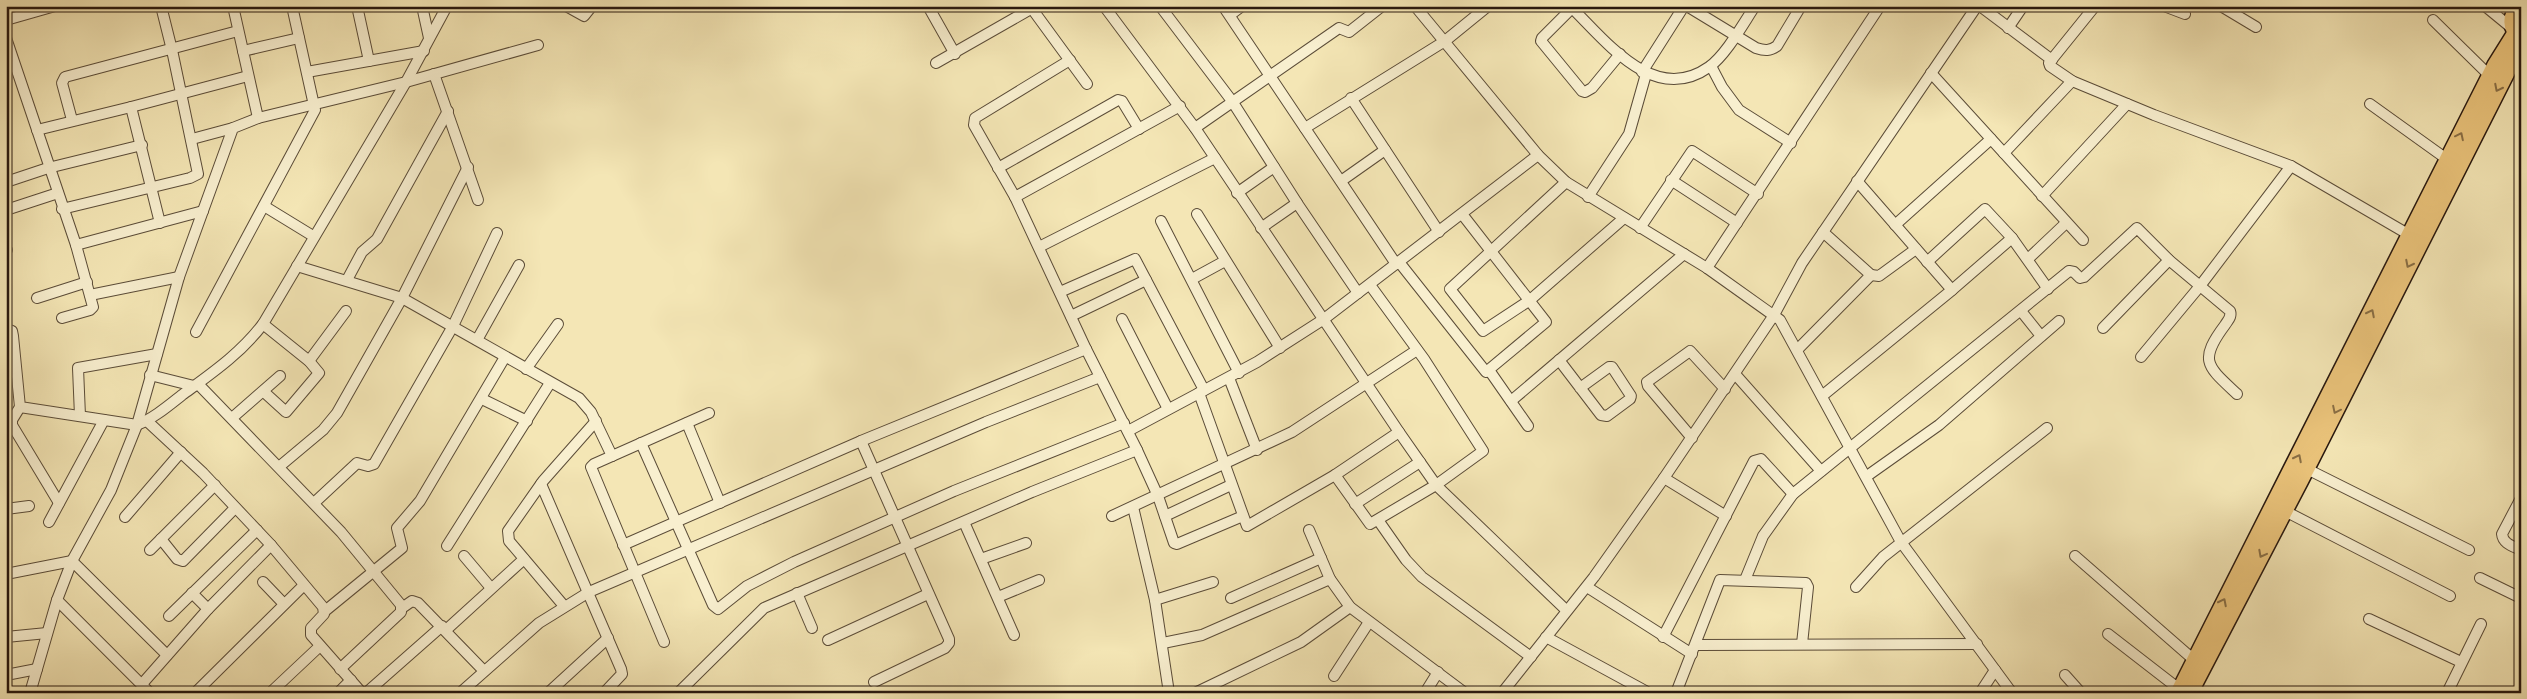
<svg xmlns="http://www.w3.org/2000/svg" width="2527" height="699" font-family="'IM FELL Great Primer',serif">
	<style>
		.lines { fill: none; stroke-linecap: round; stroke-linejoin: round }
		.minor-casing { stroke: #5b4c38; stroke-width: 12 }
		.highway-casing { stroke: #28180f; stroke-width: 18 }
		.minor { stroke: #f8efcf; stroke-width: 10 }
		.highway { stroke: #eac37a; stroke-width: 15 }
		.oneway { stroke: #896e44 }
	</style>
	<rect width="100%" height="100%" fill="#f4e6b5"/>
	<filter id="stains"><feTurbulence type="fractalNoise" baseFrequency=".004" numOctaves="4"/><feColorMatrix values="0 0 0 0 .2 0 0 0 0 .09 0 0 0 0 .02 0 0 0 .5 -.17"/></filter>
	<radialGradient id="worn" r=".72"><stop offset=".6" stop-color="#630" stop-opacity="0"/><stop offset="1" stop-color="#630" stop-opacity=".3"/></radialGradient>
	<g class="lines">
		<defs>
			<g id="minor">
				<polyline points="144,6 152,6"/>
				<polyline points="233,6 258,118 406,82 538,45"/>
				<polyline points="357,6 369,61"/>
				<polyline points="422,6 429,38"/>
				<polyline points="566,6 584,16 592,6"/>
				<polyline points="928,6 955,54"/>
				<polyline points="1030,6 1087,84"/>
				<polyline points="1104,6 1195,128 1399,432 1436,485 1566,610"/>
				<polyline points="1160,6 1232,101 1297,203 1358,293"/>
				<polyline points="1223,6 1396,264"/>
				<polyline points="1415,6 1538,155 1566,182 1707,268 1780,320 1901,542 2012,693"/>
				<path d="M 1570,6 C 1606,41 1654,106 1709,67 C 1726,55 1743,24 1755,6"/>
				<path d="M 1687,6 L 1756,48 C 1765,51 1770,51 1777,46 L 1801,6"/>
				<polyline points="1980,6 2052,60"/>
				<polyline points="2095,6 2049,63 2050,66 2072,81 2154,115 2291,166 2413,237"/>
				<polyline points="2164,6 2185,14"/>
				<polyline points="2221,6 2256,27"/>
				<polyline points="2485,6 2513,29"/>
				<polyline points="1572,8 1542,38 1541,41 1582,91 1585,92 1592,88 1620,54"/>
				<polyline points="1230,15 1242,6"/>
				<polyline points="6,20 55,6"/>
				<polyline points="2433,20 2490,76"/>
				<polyline points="2008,28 2023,6"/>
				<polyline points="6,38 76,245 93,307 90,310 62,318"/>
				<polyline points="243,51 299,38"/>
				<polyline points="1070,60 975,118 974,125 1015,197 1086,349 1137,450 1158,496 1174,543 1177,544 1243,516"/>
				<polyline points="936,63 1036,6"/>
				<polyline points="1711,66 1722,87 1739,110 1791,143"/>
				<polyline points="307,72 424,51"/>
				<polyline points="1642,72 1684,6"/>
				<polyline points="1931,73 2083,240"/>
				<polyline points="434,74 478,200"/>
				<polyline points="1351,98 1439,232"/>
				<polyline points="2370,104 2448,160"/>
				<polyline points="131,107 160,223"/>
				<polyline points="72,120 62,83 65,77 238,31"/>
				<polyline points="1195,128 1339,28 1349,32 1382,6"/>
				<polyline points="1305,128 1445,41 1488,6"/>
				<polyline points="37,130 131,107 248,76"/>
				<polyline points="192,139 233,128"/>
				<polyline points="2004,153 2072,81"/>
				<polyline points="998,168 1118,100 1122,101 1139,129"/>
				<polyline points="1671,180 1737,223"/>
				<polyline points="1341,181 1385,150"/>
				<polyline points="1857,181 1952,290"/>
				<polyline points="6,182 48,168 142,145"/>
				<polyline points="1566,182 1450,289 1483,331 1530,300 1624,218"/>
				<polyline points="1237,193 1274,167"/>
				<polyline points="2042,196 2127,104"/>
				<polyline points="1015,197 1180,106"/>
				<polyline points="1588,197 1629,134 1646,74"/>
				<polyline points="264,206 313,236"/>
				<polyline points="62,209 190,178 198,174 172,50 161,6"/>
				<polyline points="6,210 58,193"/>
				<polyline points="1197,214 1280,348"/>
				<polyline points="1161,221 1239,373"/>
				<polyline points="1895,225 1991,139"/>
				<polyline points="1261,228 1297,203"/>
				<polyline points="1640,228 1692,151 1758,194"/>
				<polyline points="76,245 203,211"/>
				<polyline points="1039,247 1215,158"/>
				<polyline points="6,250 7,250"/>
				<polyline points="2028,259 2066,223"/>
				<polyline points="1399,262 1486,372 1546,322 1462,214"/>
				<polyline points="1927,262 1985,209 2012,238"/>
				<polyline points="297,266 402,298 579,398 591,412 612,456"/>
				<polyline points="1707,268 1880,6"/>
				<polyline points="1871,275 1879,276 1916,249"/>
				<polyline points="1192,279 1225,261"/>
				<polyline points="347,280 362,252 377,239 448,111"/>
				<polyline points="1060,292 1135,259 1204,390"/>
				<polyline points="90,295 179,277"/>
				<polyline points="37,298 87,282"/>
				<polyline points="2021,311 2041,336"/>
				<polyline points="1071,316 1146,280"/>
				<polyline points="1122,319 1168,409"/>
				<polyline points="263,324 309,361 319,373 286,412 264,392"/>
				<polyline points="2103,328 2169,260"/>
				<path d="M 6,329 L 12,331 L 13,336 L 20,407 L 137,425 C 154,418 168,406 182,395 C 212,373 240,354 263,324 L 406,82 L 447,6"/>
				<polyline points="196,332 315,110 292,6"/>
				<polyline points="477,340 519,265"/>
				<polyline points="1798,349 1871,275 1823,232"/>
				<polyline points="2141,357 2200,286 2291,166"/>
				<polyline points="1559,360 1601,415 1607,416 1630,399 1631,396 1612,367 1609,367 1580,388"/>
				<polyline points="309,361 346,311"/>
				<polyline points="526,369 558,324"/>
				<polyline points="1489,370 1528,426"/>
				<polyline points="1735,374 1821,471"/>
				<polyline points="150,375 194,386"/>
				<polyline points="1229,378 1257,450"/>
				<polyline points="199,385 341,532 401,605 401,612 340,669"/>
				<polyline points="1199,393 1247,526 1335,475 1399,432"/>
				<polyline points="1822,396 1952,290 2012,238 2048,289"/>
				<polyline points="482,399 527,421"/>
				<polyline points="1511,401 1684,254"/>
				<polyline points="20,407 12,420 12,425 59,503"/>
				<polyline points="80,416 78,368 157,354"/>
				<polyline points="232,418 280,376"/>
				<polyline points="147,421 203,473 271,545 323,607 324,614 311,628 311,635 362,693"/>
				<polyline points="687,423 720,503"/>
				<polyline points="1128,431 1257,362 1324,319 1538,155"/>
				<polyline points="1692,438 1648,386 1647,382 1690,351 1725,389"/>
				<polyline points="861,441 949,639 949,643 945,648 874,682"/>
				<polyline points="641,443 713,605 718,609 747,586 794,562 954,491 1124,423"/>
				<polyline points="280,466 323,430 337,413 402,298 468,167"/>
				<polyline points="2307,469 2469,550"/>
				<polyline points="1335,475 1370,524 1436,485 1483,451 1424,359 1370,285"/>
				<polyline points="1867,476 1939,425 2059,321"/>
				<polyline points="1664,478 1726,516"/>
				<polyline points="541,484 621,669 622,674 604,693"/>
				<path d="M 2521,498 L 2502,534 C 2503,544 2513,546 2521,550"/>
				<polyline points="314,503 357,463 368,466 374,464 453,326 497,233"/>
				<polyline points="1355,504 1420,462"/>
				<polyline points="1133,507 1155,600 1169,693"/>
				<polyline points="6,509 29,506"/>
				<polyline points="2285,511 2450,596"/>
				<polyline points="1112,516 1292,432 1417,350"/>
				<polyline points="1165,516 1231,485"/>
				<polyline points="125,517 181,452"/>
				<polyline points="1378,520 1406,560 1422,577 1531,657"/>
				<polyline points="49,522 104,420"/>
				<polyline points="964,522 1014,635"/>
				<polyline points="1309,530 1330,579 1350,607 1465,693"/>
				<polyline points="161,539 177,559 183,561 235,508"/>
				<polyline points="623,545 861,441 1086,349"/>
				<polyline points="447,546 550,383"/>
				<polyline points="150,550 215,485"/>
				<polyline points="464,556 491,588"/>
				<polyline points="2075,556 2194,660"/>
				<polyline points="981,559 1026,543"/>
				<polyline points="72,561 167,655"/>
				<polyline points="6,574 72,561"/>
				<polyline points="2480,578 2521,598"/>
				<path d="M 1745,580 L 1763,536 L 1793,494 L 2069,271 L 2074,272 L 2080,278 L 2084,277 L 2137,228 L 2169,260 L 2230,311 C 2232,317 2228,320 2225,325 C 2198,361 2207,366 2237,394"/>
				<polyline points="263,582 284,604"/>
				<polyline points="1587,587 1692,654"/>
				<polyline points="1856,587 1883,557 2047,428"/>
				<polyline points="192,593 208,609"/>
				<polyline points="797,593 812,628"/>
				<polyline points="998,597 1039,580"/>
				<polyline points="1231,598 1321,558"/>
				<polyline points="57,600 150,693"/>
				<polyline points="1155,600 1213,582"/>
				<polyline points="564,606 509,541 508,531 543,481 596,421"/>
				<polyline points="402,608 412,601 418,603 484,671"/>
				<polyline points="325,611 402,548 397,528 420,501 505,357"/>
				<polyline points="169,616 257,530"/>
				<polyline points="2369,619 2461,662"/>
				<polyline points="446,630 524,559"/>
				<polyline points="2108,634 2179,689"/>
				<polyline points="6,637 47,633"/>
				<polyline points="1546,637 1649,693"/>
				<polyline points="1663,637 1754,461 1761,459 1793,494"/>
				<polyline points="828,640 928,594"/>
				<polyline points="664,642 591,467 594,464 709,413"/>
				<polyline points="1163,643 1202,635 1330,579"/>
				<polyline points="1696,645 1977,644"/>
				<polyline points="6,675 37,669"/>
				<polyline points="2065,675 2081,693"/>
				<polyline points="1334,676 1369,622"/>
				<polyline points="142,684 208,609 271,545"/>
				<polyline points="30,693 57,600 72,561 111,490 137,425 179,277 233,128 258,118"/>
				<polyline points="195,693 304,585"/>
				<polyline points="270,693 320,646"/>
				<polyline points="338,693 351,680"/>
				<polyline points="366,693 442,626"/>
				<polyline points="460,693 539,623 589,592 986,422 1100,377"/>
				<polyline points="548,693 608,638"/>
				<polyline points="678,693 764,608 1032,492 1137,450"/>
				<polyline points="1195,693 1301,642 1350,607"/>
				<polyline points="1425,693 1438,672"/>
				<polyline points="1502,693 1594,577 1664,478 1774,315 1802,263 1977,6"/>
				<polyline points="1676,693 1720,580 1806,583 1808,587 1802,644"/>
				<polyline points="1980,693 1995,670"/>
				<polyline points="2447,693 2481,624"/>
			</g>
			<g id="highway">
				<path d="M 2520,6 C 2509,15 2509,29 2521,38"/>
				<polyline points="2178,693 2495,65 2515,33"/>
				<polyline points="2190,693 2301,480 2521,45"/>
			</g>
		</defs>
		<use href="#minor" class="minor-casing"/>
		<use href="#highway" class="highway-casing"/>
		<use href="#minor" class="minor"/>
		<use href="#highway" class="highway"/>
	</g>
	<defs><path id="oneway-chevron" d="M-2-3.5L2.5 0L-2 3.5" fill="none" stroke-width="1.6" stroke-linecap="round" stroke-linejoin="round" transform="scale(1.25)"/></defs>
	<g class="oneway">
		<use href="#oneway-chevron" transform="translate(2498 88) rotate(117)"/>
		<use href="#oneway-chevron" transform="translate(2460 136) rotate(-64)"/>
		<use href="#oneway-chevron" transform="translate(2409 264) rotate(117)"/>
		<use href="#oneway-chevron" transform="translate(2371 313) rotate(-63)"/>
		<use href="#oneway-chevron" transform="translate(2336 410) rotate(116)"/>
		<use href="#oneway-chevron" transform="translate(2298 458) rotate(-63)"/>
		<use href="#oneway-chevron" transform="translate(2262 554) rotate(118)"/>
		<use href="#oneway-chevron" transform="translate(2223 602) rotate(-63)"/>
	</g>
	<rect width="2527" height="699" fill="none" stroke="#f4e6b5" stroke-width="25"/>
	<rect x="8" y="8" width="2512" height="684" fill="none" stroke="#28180f" stroke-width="2.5"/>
	<rect x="12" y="12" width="2502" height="674" fill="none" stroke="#28180f"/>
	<rect width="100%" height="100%" filter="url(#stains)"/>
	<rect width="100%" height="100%" fill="url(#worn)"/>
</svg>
